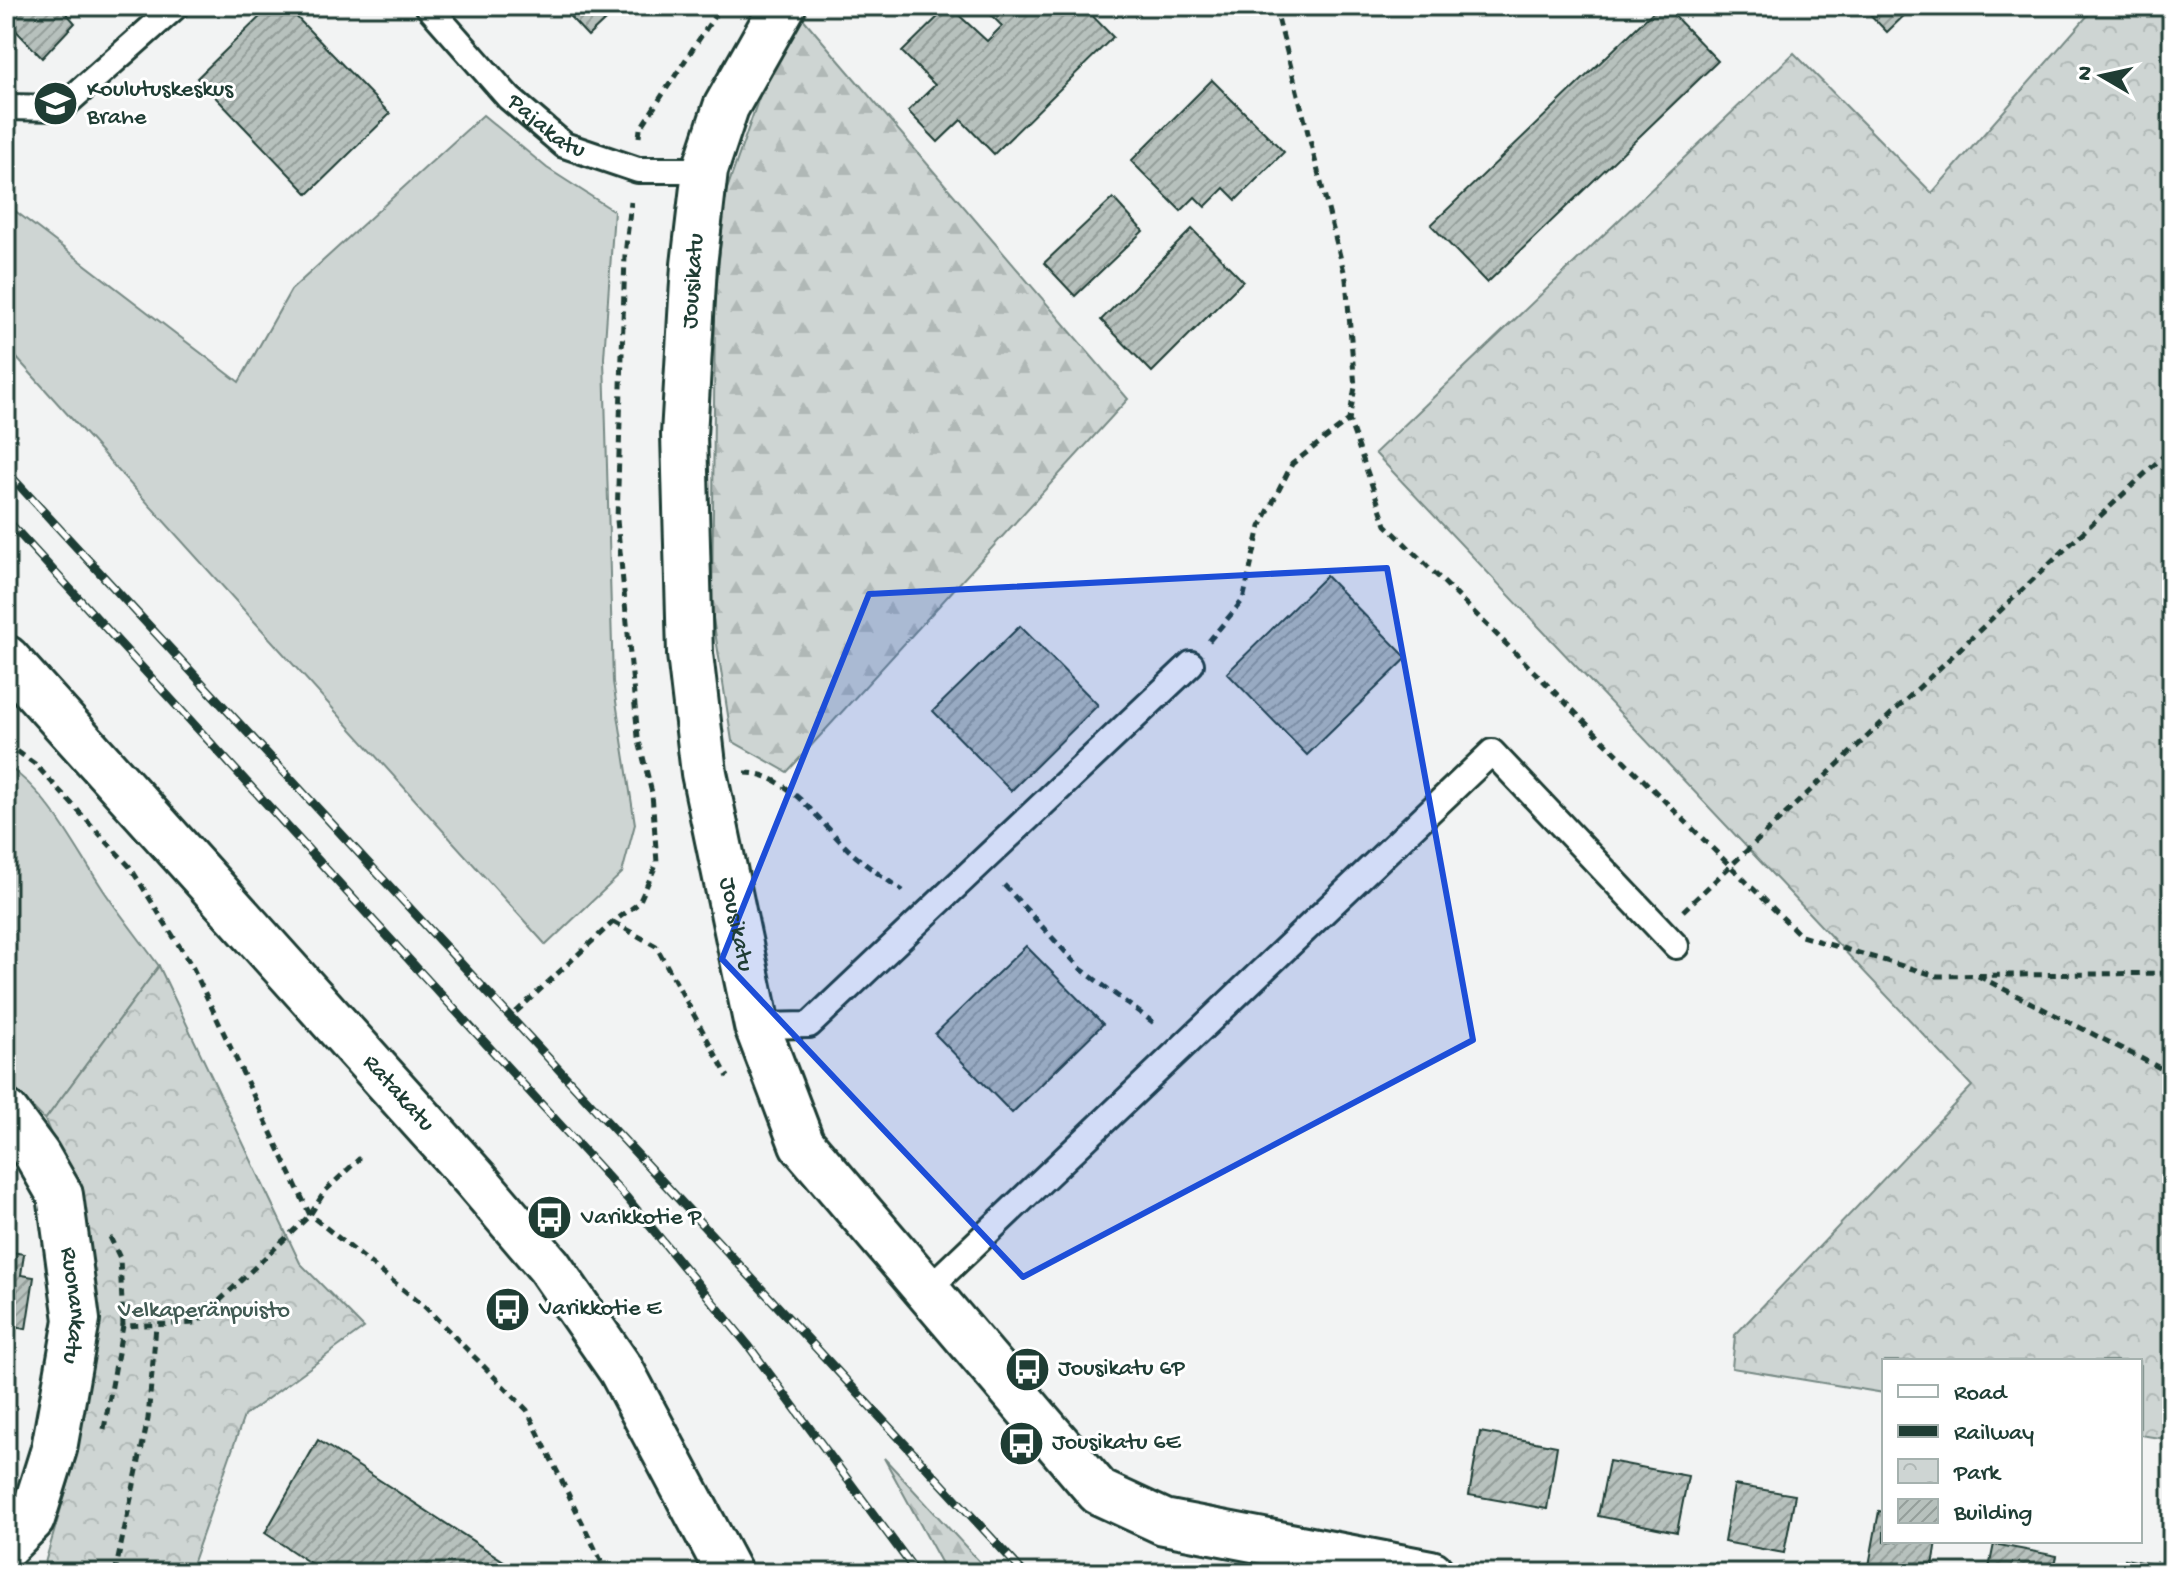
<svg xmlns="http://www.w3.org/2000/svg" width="2178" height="1579" font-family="'Gochi Hand',sans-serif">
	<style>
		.green { fill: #ced5d3; stroke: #768984; stroke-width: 2 }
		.forest { fill: url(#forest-firs); stroke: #768984; stroke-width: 2 }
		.park { fill: url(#park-crowns); stroke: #768984; stroke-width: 2 }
		.building { fill: url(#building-hatch); stroke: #1f3d34; stroke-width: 2 }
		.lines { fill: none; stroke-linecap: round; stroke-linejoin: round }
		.service-casing { stroke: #1f3d34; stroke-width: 30 }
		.minor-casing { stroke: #1f3d34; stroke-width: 50 }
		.secondary-casing { stroke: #1f3d34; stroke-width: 50 }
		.path { stroke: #1f3d34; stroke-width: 5; stroke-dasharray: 8 6; stroke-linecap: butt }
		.service { stroke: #fff; stroke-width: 24 }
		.minor { stroke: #fff; stroke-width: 44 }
		.secondary { stroke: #fff; stroke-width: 44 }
		.rail-casing { stroke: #1f3d34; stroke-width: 9 }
		.rail { stroke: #fff; stroke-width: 6; stroke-dasharray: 18; stroke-linecap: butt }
		.marked { fill: #1d4ed8; fill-opacity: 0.2; stroke: #1d4ed8; stroke-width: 6; stroke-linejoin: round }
		.labels { text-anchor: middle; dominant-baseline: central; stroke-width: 6; stroke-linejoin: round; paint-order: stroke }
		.poi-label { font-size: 24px; fill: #1f3d34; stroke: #fff; text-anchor: start }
		.street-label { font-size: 24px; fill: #1f3d34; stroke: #fff }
		.park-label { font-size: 24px; fill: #425b54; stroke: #fff }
	</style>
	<defs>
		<pattern id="forest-firs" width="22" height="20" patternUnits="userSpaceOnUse" patternTransform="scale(2)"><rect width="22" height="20" fill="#ced5d3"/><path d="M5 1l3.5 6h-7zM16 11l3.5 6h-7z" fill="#b0b8b6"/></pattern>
		<pattern id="park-crowns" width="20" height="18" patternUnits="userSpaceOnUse" patternTransform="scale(2)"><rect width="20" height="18" fill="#ced5d3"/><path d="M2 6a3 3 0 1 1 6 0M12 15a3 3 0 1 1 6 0" fill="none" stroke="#b0b8b6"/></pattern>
		<pattern id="building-hatch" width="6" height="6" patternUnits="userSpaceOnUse" patternTransform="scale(2)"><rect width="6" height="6" fill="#b7c1bd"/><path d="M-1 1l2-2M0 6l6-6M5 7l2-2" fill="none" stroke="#949e9a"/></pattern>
	</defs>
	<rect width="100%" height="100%" fill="#f2f3f3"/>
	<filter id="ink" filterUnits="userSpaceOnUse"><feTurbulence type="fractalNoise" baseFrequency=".0125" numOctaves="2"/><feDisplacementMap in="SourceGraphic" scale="16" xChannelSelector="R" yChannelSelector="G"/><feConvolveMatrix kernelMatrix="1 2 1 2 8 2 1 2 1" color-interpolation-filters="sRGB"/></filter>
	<g filter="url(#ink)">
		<g class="green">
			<polygon points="483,115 547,168 614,211 604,358 613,682 635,824 622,873 546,945 6,346 6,204 239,382 291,290"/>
			<path d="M 6,765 C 50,794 75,848 104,891 C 121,916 141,941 159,966 L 45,1120 L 6,1080 Z"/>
		</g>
		<g class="forest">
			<polygon points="801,16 1128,399 787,772 732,741 712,612 715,304 725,195 761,92"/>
			<polygon points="884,1458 990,1573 947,1573"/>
		</g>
		<g class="park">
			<polygon points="2096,6 2172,6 2172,1440 2140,1435 2140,1361 1884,1361 1884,1393 1732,1368 1735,1335 1972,1086 1375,453 1794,53 1932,193"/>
			<polygon points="159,966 300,1263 364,1328 244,1416 189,1573 42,1573 76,1457 98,1327 83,1214 45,1120"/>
		</g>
		<g class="building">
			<polygon points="6,6 60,6 75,23 42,58 6,20"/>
			<polygon points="271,6 286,6 390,114 308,194 197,78"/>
			<polygon points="560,6 620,6 588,36"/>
			<polygon points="949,6 987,41 1002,26 982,6 1083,6 1113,37 994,154 961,120 938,142 908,111 935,85 902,52"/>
			<polygon points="1659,6 1665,6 1718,61 1487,283 1431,225"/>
			<polygon points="1862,6 1914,6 1887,32"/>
			<polygon points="1212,80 1284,152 1236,200 1224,188 1205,207 1195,197 1181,211 1131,161"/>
			<polygon points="1113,198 1143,231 1075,296 1044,263"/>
			<polygon points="1192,229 1243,281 1152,372 1101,320"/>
			<polygon points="1326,576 1407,658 1307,755 1227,673"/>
			<polygon points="1020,626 1098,705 1011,791 933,711"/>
			<polygon points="1026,946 1103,1024 1012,1113 935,1034"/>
			<polygon points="6,1251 24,1254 21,1275 34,1277 26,1329 6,1326"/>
			<polygon points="1480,1432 1557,1446 1547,1509 1469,1495"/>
			<polygon points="318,1440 522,1573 325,1573 265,1533"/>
			<polygon points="1609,1461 1688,1476 1677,1532 1598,1516"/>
			<polygon points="1734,1485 1795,1495 1784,1553 1724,1542"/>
			<polygon points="1879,1511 1884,1512 1884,1541 1937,1541 1932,1573 1868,1571"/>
			<polygon points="1994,1544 2057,1556 2053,1573 1988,1573"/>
			<polygon points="2125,1559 2172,1568 2172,1573 2123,1573"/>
		</g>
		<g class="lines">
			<defs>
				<g id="service">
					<path id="s1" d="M 428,6 L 509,98 L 564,145 L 638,170 L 705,170"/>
					<polyline points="6,107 61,108 176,6"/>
					<polyline points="757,1026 809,1025 1191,664"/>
					<polyline points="927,1290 1492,752 1676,946"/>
				</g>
				<g id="minor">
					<path id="s2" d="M 783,6 L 726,107 L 705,170 L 694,265 L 684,435 L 690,654 L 704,773 L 757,1026 L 802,1144 L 1099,1492 L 1164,1522 L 1431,1573"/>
					<path id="s3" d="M 6,1113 L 37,1155 L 60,1195 L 77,1320 L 54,1449 L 32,1519 L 6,1545"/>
				</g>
				<g id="secondary">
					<path id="s4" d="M 6,658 L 475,1179 L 549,1266 L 621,1370 L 729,1573"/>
				</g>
			</defs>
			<use href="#service" class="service-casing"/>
			<use href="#minor" class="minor-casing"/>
			<use href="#secondary" class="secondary-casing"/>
			<g class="path">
				<polyline points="1275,6 1346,279 1355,387 1349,420 1386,525 1801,936 1937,976 2172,973"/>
				<polyline points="639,137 640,129 721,6"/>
				<polyline points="1209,641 1243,600 1260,527 1292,464 1349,420"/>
				<polyline points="6,743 35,764 130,867 193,968 310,1215 425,1307 527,1410 607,1573"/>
				<path d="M 745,773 C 789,772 823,827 853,854 C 868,867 886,879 903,891"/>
				<polyline points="1004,885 1081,969 1158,1026"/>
				<polyline points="1683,911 2172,448"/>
				<polyline points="613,922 656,946 728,1077"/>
				<polyline points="1978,976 2172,1074"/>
				<polyline points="516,1012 613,922 639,903 657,863 652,793 638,737 617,520 625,255 631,202"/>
				<polyline points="110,1237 120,1258 123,1326"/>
				<polyline points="104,1429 123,1326 196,1323 310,1215 325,1191 360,1158"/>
				<polyline points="115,1573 148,1419 156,1326"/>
			</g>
			<use href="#service" class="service"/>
			<use href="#minor" class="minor"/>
			<use href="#secondary" class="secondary"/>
			<defs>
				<g id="rail">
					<polyline points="6,471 1024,1573"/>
					<polyline points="6,519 627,1198 748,1345 917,1573"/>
				</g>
			</defs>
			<use href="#rail" class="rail-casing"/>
			<use href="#rail" class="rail"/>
		</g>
	</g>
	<path class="marked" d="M 1387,568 L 1473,1040 L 1023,1277 L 722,959 L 869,594 Z"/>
	<defs>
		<symbol id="school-disc" viewBox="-11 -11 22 22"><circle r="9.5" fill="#1f3d34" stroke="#fff"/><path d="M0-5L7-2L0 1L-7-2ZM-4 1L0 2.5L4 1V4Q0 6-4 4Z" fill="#fff"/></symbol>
		<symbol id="bus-disc" viewBox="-11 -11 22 22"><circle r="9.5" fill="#1f3d34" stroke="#fff"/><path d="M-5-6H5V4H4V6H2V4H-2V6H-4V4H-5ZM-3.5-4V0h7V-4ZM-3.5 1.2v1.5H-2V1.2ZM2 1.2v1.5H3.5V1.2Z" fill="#fff"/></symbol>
	</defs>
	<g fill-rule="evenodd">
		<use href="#school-disc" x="30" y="78" width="51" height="51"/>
		<use href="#bus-disc" x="524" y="1192" width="51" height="51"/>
		<use href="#bus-disc" x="482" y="1284" width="51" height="51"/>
		<use href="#bus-disc" x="1002" y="1344" width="51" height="51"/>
		<use href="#bus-disc" x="996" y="1418" width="51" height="51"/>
	</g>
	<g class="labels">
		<g class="poi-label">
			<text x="87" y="90">Koulutuskeskus<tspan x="87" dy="28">Brahe</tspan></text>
			<text x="581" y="1218">Varikkotie P</text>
			<text x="539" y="1309">Varikkotie E</text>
			<text x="1058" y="1369">Jousikatu 6P</text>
			<text x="1052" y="1443">Jousikatu 6E</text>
		</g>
		<g class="street-label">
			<text stroke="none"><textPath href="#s1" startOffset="170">Pajakatu</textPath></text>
			<text transform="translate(694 281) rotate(-86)">Jousikatu</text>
			<text stroke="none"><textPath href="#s2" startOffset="942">Jousikatu</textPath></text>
			<text stroke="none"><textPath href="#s4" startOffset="586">Ratakatu</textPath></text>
			<text stroke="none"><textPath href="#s3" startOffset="210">Ruonankatu</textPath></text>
		</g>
		<g class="park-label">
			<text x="204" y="1311">Velkaperänpuisto</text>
		</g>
	</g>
	<rect width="2178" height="1579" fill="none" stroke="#fff" stroke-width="32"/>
	<rect x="16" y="16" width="2146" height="1547" fill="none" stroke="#1f3d34" stroke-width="3" filter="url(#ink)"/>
	<rect x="1882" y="1359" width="260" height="184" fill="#ffffff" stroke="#a5b1ae" stroke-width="2"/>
	<rect x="1898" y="1385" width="40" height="12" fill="#ffffff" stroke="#a5b1ae" stroke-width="2"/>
	<text x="1954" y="1399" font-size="24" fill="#1f3d34">Road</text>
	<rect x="1898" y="1425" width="40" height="12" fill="#1f3d34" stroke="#a5b1ae" stroke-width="2"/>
	<text x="1954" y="1439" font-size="24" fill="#1f3d34">Railway</text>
	<rect x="1898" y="1459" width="40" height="24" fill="url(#park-crowns)" stroke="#a5b1ae" stroke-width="2"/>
	<text x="1954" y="1479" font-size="24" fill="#1f3d34">Park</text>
	<rect x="1898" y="1499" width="40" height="24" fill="url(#building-hatch)" stroke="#a5b1ae" stroke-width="2"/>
	<text x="1954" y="1519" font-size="24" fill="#1f3d34">Building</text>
	<g transform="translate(2102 76) rotate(279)" stroke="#ffffff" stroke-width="6" paint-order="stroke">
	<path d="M0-6L14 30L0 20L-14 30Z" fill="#1f3d34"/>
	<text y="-12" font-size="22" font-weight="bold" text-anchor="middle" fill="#1f3d34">N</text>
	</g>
</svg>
